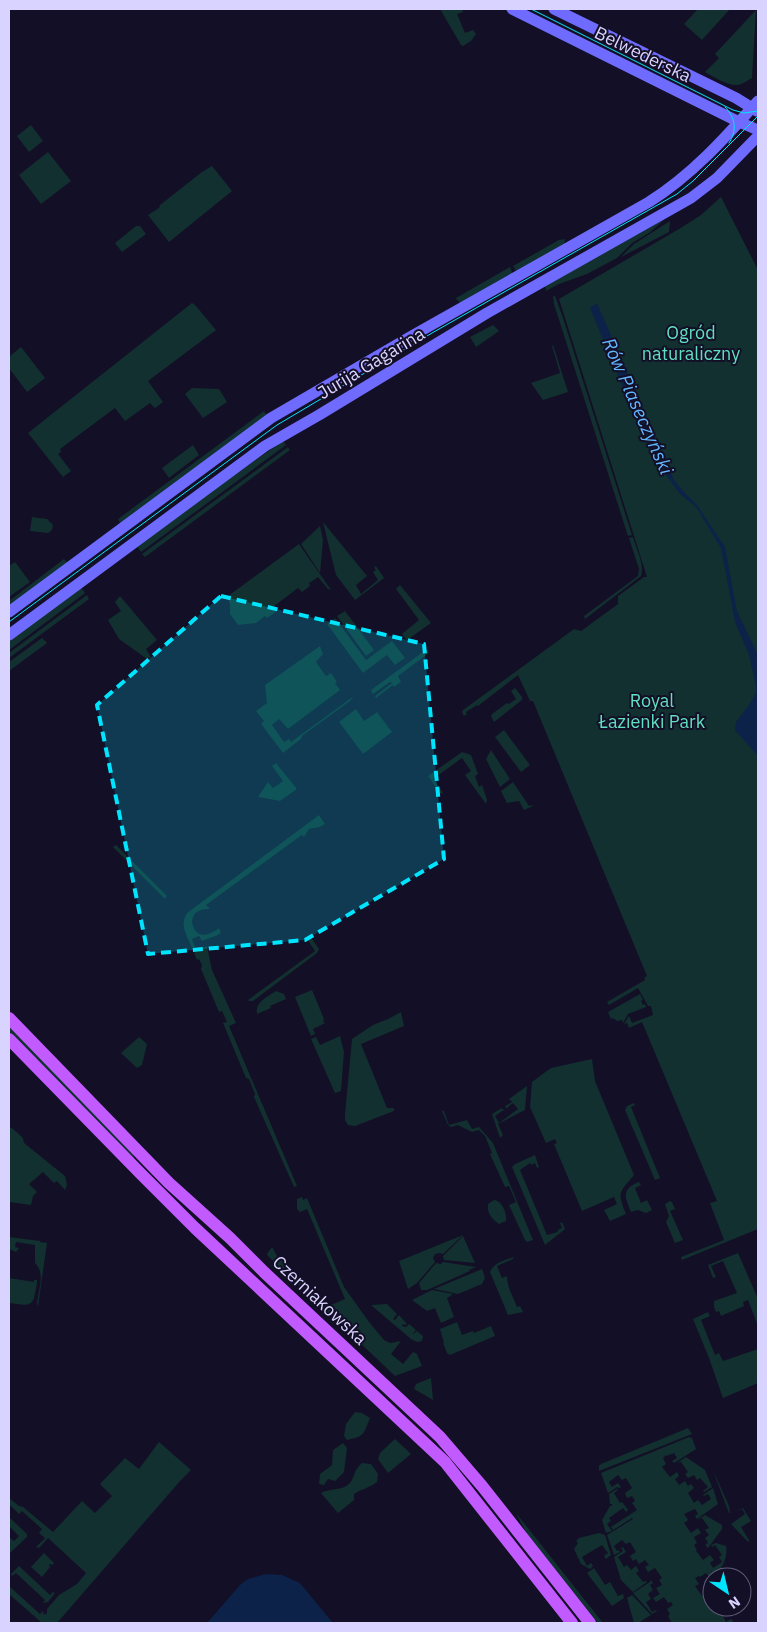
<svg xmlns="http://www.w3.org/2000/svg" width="767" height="1632" font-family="'IBM Plex Sans',sans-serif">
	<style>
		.green { fill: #12302f }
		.water { fill: #0c2248 }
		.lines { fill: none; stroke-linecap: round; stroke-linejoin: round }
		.secondary { stroke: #6f6bff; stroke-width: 11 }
		.primary { stroke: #c25bff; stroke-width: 12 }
		.tram { stroke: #00e5ff; stroke-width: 1 }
		.marked { fill: #00e5ff; fill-opacity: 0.2; stroke: #00e5ff; stroke-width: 4; stroke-dasharray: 10 6; stroke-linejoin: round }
		.labels { text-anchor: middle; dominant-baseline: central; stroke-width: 4; stroke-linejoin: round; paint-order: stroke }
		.street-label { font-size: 18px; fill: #d9d4ff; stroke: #130f26 }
		.park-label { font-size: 18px; fill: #5fe0c0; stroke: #130f26 }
		.water-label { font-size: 19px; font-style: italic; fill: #62b6ff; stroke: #130f26 }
	</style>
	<rect width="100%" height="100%" fill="#130f26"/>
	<g class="green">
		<polygon points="440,9 462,9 463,12 457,14 465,33 473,30 476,34 471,41 463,46 461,45"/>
		<polygon points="698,9 727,9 729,10 702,40 684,24"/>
		<path d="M 756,10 L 752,78 C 748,80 742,85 737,85 C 726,85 714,77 705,72 L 719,58 L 715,54 Z"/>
		<polygon points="31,125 43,141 29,152 17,136"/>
		<polygon points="48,152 71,181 41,204 19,175"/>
		<polygon points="212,166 232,191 169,242 148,215 159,208 160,205 202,172"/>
		<polygon points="721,197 758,270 758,1229 682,1260 681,1257 724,1240 710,1203 717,1201 642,1022 629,1028 627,1023 624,1024 629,1016 632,1023 653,1015 651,1006 648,1006 638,988 609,1005 607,1002 645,980 644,978 647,976 533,701 530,701 518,675 478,706 477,705 466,712 467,714 464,716 462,712 463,710 574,629 581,631 618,604 618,596 644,577 647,577 559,299 679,229 701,215"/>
		<polygon points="665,219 649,233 632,243 617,258 587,274 559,284 546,291 545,286"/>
		<polygon points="670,221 669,232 621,257 634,244"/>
		<polygon points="136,226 140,226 146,234 122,252 115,243"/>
		<polygon points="565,239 564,245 516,271 513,266 559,240"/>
		<polygon points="510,267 513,274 462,304 456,299 456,298"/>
		<polygon points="553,296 555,296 563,318 632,535 628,536 554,304"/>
		<polygon points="192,303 195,305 216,330 148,381 163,402 155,408 150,403 125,421 115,408 60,449 61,452 58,454 71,471 63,477 28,433"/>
		<polygon points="493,325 499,331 476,347 470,337"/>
		<polygon points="553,345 568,392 543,400 531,383 560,373 552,346"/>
		<polygon points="21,347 45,378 27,392 9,368 9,357"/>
		<polygon points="192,388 219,389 227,402 203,418 185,394"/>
		<polygon points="264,411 267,416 121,525 118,519"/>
		<polygon points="283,441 286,445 141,552 136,545"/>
		<polygon points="193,445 199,455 169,478 162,468"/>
		<polygon points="288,447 290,450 145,557 142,554"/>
		<polygon points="32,517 47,519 53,525 52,530 48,533 30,531"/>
		<polygon points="323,522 367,576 356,585 361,594 378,580 373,572 376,570 374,568 376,566 384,578 355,600 336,575"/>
		<polygon points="320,526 323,540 320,573 301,544"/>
		<path d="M 633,537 C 636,548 645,565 641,576 L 585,619 L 584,616 L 638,576 L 639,569 L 629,538 Z"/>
		<polygon points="299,544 331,590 328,589 318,577 309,583 310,586 302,592 298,588 273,607 276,612 267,618 265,616 256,623 238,625 230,614 230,605 228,596"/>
		<polygon points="64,559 68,564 9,608 9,601"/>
		<polygon points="15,562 30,582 9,597 9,566"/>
		<polygon points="400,585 431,623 407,640 402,634 419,620 396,589"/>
		<polygon points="80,586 85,593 9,650 9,639"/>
		<polygon points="87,595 89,599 9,658 9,653"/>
		<polygon points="120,596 157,640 146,649 151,657 147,659 119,639 108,620 121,611 115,602"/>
		<polygon points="345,611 374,650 366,656 337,616"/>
		<polygon points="335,618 366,660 392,641 405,658 395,665 387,655 363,673 327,624"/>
		<polygon points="42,638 47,643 9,671 9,662"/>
		<polygon points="320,646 323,654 316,662 326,676 331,673 337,682 335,683 340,690 288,729 279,719 272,725 284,742 289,739 291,742 354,696 350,701 302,736 301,739 283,753 261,724 264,721 256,711 267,703 265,685"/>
		<polygon points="427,649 429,653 398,676 401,682 394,687 393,685 376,698 375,696 392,683 390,682 373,694 371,690"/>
		<polygon points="515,688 522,697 522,700 494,722 491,716 492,714 507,703 509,704 516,699 511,691"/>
		<polygon points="356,709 364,721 377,712 392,732 363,754 339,722"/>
		<polygon points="504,730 530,765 521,772 495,737"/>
		<polygon points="491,750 510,779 500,787 486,759"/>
		<polygon points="462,752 471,755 478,774 475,776 479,787 482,785 487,800 486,804 465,775 471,771 462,758 433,779 443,793 441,794 428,776"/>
		<polygon points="276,763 297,789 280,801 258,797 268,782 273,788 283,781 272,766"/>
		<polygon points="513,782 529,806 532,805 533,806 524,810 519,801 507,803 501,791"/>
		<path d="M 319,815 L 325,824 L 320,827 L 309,829 L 304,837 L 302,835 L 206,905 L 210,909 C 200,909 193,911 192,922 C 196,940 208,936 219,928 L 221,933 L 218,935 L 202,941 L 199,936 L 192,939 L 195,947 L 192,948 C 187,936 179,925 187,913 Z"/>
		<polygon points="116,845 167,896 165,899 113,847"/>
		<polygon points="310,936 319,949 317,953 253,1001 249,1001 248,1000 315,951 307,939"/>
		<polygon points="207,946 212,970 236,1023 229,1026 297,1186 294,1187 254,1097 255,1094 249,1079 246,1078 223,1023 227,1022 222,1011 219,1012 201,969 202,965 199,959 197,960 194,953"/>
		<polygon points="312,990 324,1019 323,1021 325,1023 313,1029 315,1034 311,1036 295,997"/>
		<path d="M 276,991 L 284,994 L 286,999 L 270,1006 L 271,1008 L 257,1014 C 255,1002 267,997 276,991 Z"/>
		<polygon points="640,994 643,1000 641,1001 643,1005 645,1004 646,1007 628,1014 623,1023 622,1020 617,1021 613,1018 611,1019 608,1012"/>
		<polygon points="401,1012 404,1026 361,1044 387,1108 394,1108 394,1111 355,1126 348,1125 345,1120 345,1114 352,1039 373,1025 388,1019"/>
		<polygon points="9,1025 133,1153 135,1162 9,1032"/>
		<polygon points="340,1036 344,1052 341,1091 335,1093 311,1039 316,1037 320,1045"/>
		<polygon points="139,1037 147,1044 142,1065 137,1068 121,1053"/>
		<path d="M 592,1059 L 595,1081 L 634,1175 C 619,1193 617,1191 626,1214 L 610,1221 L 604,1210 L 617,1204 L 614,1197 L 582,1211 L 554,1144 L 557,1143 L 555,1139 L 546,1143 L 530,1107 L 532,1082 L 551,1068 Z"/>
		<polygon points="527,1086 525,1110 498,1124 503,1135 500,1138 492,1114 502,1108 504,1111 502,1111 495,1116 499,1123 518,1109 513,1103 508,1107 507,1109 505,1106 512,1102 509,1099"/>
		<polygon points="634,1103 635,1105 631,1107 660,1178 655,1180 625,1110 627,1106"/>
		<polygon points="442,1111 444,1111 449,1125 467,1120 472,1129 479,1127 493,1143 533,1240 527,1242 525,1240 509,1205 516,1202 509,1186 505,1187 490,1154 492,1153 485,1136 479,1130 472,1132 458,1125 451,1127 448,1125"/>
		<polygon points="9,1127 13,1129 23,1138 24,1143 65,1176 67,1185 65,1190 57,1181 54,1183 43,1172 29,1184 37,1192 33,1196 31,1205 9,1202"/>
		<polygon points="535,1155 539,1167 537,1168 535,1163 531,1165 530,1163 520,1170 547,1235 558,1232 558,1230 562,1228 560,1223 562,1222 565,1229 545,1245 512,1167 515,1164"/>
		<path d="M 639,1182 L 641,1185 L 635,1188 L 641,1203 L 647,1200 L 652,1210 L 646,1213 L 638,1210 L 631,1212 C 625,1197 621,1189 639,1182 Z"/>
		<polygon points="302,1197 303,1200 307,1198 344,1287 369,1322 384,1340 390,1343 401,1341 391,1354 403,1364 413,1352 417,1354 422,1366 395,1376 317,1302 321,1297 331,1305 345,1299 307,1209 300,1212 297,1209 297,1199"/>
		<path d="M 494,1200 C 502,1201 507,1213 506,1221 L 499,1224 C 492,1219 487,1214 488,1204 Z"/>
		<polygon points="670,1201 672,1202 675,1209 670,1211 683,1240 675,1243 666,1222 669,1216 665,1204"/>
		<polygon points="463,1235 443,1254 439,1253 435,1254 433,1258 435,1262 417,1283 408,1289 399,1261"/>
		<polygon points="463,1236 475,1263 444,1260 443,1256"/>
		<path d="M 9,1237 L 40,1241 L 40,1242 L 47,1243 L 38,1306 L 37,1304 C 38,1291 46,1273 35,1263 L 35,1245 L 16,1242 L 15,1247 L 19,1248 L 16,1252 L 9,1249 Z"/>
		<polygon points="272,1247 277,1256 320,1296 315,1301 268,1256 267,1254"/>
		<polygon points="738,1253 758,1299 757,1306 758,1326 748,1300 743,1302 744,1306 721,1316 719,1311 716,1312 714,1307 714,1301 737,1293 723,1261 711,1266 716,1277 713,1278 708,1265"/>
		<path d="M 514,1257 L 513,1259 L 497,1266 L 502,1278 L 507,1276 C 507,1287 513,1296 517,1307 L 520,1306 L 523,1312 L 508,1315 L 490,1272 C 493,1263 505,1260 514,1257 Z"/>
		<polygon points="443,1262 476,1267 469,1270 470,1271 427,1290 421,1290 419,1283 436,1263 441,1264"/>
		<polygon points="482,1269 485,1278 482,1284 458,1294 434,1289"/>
		<path d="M 9,1278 L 34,1282 L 34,1280 L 37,1280 C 37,1285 36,1288 35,1293 C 33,1310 22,1304 9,1303 Z"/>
		<polygon points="432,1290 453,1294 447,1298 454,1317 441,1323 435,1308 427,1311 412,1300"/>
		<polygon points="387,1304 397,1314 393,1319 395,1320 399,1315 407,1324 405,1325 403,1324 402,1326 406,1327 409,1324 416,1330 412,1335 417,1331 423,1336 422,1341 417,1342 411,1339 371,1305"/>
		<polygon points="708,1312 710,1316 701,1320 715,1355 719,1353 723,1361 758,1349 758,1383 723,1398 709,1358 693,1319"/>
		<polygon points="457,1322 462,1335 473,1331 474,1333 491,1326 495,1336 450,1355 447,1353 443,1343 444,1343 440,1329"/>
		<polygon points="431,1378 433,1400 414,1389 416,1384"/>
		<path d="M 355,1412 L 362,1413 L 370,1418 C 363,1435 365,1436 347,1440 L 344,1436 L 346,1424 Z"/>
		<polygon points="688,1428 692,1434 599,1471 599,1466 601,1464"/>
		<path d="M 689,1437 L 692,1438 L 696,1449 L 674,1463 L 672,1461 L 677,1458 L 674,1453 L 667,1456 L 666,1455 L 663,1458 L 666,1464 L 662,1467 L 670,1477 L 677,1472 L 679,1476 L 675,1479 L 679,1485 L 685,1481 L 688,1486 L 691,1484 L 694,1488 L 688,1493 L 694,1503 L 698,1500 L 702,1505 L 711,1499 L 708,1494 L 704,1496 L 703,1495 L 713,1488 L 718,1504 L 697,1519 L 695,1516 L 698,1514 L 695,1509 L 684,1514 L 688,1520 L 684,1523 L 691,1533 L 698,1528 L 701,1533 L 694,1537 L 697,1543 L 694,1545 L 697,1550 L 696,1551 L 703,1560 L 710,1555 L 714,1560 L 710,1563 L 713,1568 L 722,1562 L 719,1557 L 722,1555 L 715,1545 L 712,1547 L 711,1545 L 716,1543 L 726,1546 C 728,1556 723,1569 714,1576 C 712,1579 708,1581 706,1584 L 704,1581 L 709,1577 L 706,1573 L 700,1577 L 699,1576 L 695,1578 L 699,1584 L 695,1586 L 702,1596 L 710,1591 L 712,1596 L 709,1599 L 712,1603 L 712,1607 L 728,1607 L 721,1612 L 726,1622 L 731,1619 L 734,1623 L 672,1623 L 668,1616 L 670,1614 L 667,1609 L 673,1605 L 671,1602 L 668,1603 L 664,1597 L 656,1602 L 653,1598 L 660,1594 L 656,1588 L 662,1585 L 659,1580 L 662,1578 L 655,1568 L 648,1572 L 645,1567 L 649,1565 L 645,1560 L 639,1564 L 636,1559 L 633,1561 L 630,1556 L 636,1552 L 630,1542 L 626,1544 L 622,1540 L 614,1546 L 617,1551 L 618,1550 L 620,1552 L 614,1555 L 607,1535 L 633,1519 L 632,1518 L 613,1530 L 611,1527 L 637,1510 L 632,1503 L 635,1501 L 632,1496 L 627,1498 L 625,1493 L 632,1488 L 626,1478 L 622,1480 L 618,1475 L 609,1482 L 612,1487 L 618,1483 L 621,1487 L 619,1488 L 617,1487 L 608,1493 L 601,1473 Z"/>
		<polygon points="395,1439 411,1454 388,1473 378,1459 380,1453"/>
		<polygon points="159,1442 191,1470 180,1481 57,1623 42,1623 9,1594 9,1586 40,1614 43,1611 44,1615 47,1613 47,1609 59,1595 77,1584 86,1573 48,1538 39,1548 36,1547 45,1538 39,1533 42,1529 22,1511 19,1514 9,1504 9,1498 19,1506 23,1507 53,1532 82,1501 95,1513 112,1496 100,1484 125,1458 139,1469"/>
		<polygon points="343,1443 347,1448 344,1472 335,1481 328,1479 324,1485 319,1484 320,1474 332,1465 333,1450"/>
		<polygon points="686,1457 705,1470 712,1487 704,1492 703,1491 708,1487 700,1478 697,1480 694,1475 688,1478 685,1474 688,1472 681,1462 677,1463"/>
		<path d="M 362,1463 L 371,1464 L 378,1474 L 377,1482 C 369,1488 362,1489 354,1494 L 354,1500 L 338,1513 L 321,1493 C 330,1488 341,1491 349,1484 C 355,1478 353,1470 362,1463 Z"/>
		<polygon points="712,1468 729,1506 730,1513 743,1508 751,1521 741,1527 750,1542 747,1541 731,1524 745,1514 742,1509 729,1513"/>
		<polygon points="617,1489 618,1490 614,1493 620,1503 622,1502 628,1510 626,1512 623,1508 609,1518 611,1521 607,1524 612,1531 606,1533 602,1520 610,1506 612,1506 612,1504 610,1504 609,1494"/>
		<polygon points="516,1513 603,1623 598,1623 527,1534"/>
		<polygon points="705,1515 722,1525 722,1529 708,1548 705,1545 708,1543 705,1538 709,1535 705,1530 709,1528 702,1518 697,1520"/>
		<polygon points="9,1517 27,1534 27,1537 9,1554 9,1537 14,1541 19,1536 9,1526"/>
		<polygon points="599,1533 605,1535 611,1555 606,1559 604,1556 608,1553 602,1545 582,1557 587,1566 591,1563 593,1566 590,1569 581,1564 574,1549 578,1543 576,1541 579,1538"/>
		<polygon points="623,1547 626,1552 618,1557 624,1567 627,1565 631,1570 636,1566 639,1571 636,1573 643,1582 646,1581 647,1582 633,1592 621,1580 614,1557 623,1551 621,1548"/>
		<polygon points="44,1553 54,1563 53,1565 49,1564 50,1567 42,1577 31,1567"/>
		<polygon points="19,1566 50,1595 53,1592 55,1593 48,1602 43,1603 45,1600 16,1573 12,1576 11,1574"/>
		<polygon points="594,1568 605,1585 610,1582 618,1596 623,1594 624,1598 612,1606 587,1573"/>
		<polygon points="651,1580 653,1583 650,1585 653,1590 648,1594 651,1599 646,1602 652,1612 656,1610 657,1611 652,1614 633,1593 650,1582"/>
		<polygon points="632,1595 651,1615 638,1623 634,1623 627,1598"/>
	</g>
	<g class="water">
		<polygon points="597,303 674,480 683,491 697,505 725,547 737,611 758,655 758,756 735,730 736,722 749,705 756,693 756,686 749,655 735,622 721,548 696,507 680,494 666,475 620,381 590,308"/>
		<polygon points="266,1574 282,1575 300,1583 333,1623 207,1623 241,1584 248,1579"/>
	</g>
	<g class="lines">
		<g class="secondary">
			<polyline points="512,9 739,122 758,130"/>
			<polyline points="554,9 736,98 757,111"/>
			<path d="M 9,612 L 271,418 L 410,337 L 649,202 C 692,175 725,138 758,101"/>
			<polyline points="9,635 265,446 319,415 487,313 691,198 717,178 758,136"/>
		</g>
		<g class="primary">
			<polyline points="9,1018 169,1183 230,1238 264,1272 440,1437 482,1486 590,1623"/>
			<polyline points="9,1039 142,1175 195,1228 445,1462 572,1623"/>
		</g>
		<g class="tram">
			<polyline points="531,9 733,110 744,113 758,111"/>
			<path d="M 725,107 C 736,118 737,131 729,143"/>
			<polyline points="9,622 277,425 432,333 677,194 693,181 758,116"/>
		</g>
	</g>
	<path class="marked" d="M 221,596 L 424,644 L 444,859 L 305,940 L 148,954 L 97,705 Z"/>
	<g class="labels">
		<g class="street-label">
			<text transform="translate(643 54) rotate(26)">Belwederska</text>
			<text transform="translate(371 363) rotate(-31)">Jurija Gagarina</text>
			<text transform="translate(320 1300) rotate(43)">Czerniakowska</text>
		</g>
		<g class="park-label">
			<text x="691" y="332">Ogród<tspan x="691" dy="21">naturaliczny</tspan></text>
			<text x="652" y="700">Royal<tspan x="652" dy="21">Łazienki Park</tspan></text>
		</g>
		<g class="water-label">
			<text transform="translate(638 406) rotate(66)">Rów Piaseczyński</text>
		</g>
	</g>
	<rect width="767" height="1632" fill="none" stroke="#d9d4ff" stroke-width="20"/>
	<g transform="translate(727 1592) rotate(145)"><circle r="24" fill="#130f26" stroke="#625e7d"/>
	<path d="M0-4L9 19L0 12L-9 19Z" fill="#00e5ff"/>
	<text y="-8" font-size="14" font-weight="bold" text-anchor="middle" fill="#d9d4ff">N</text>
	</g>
</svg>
